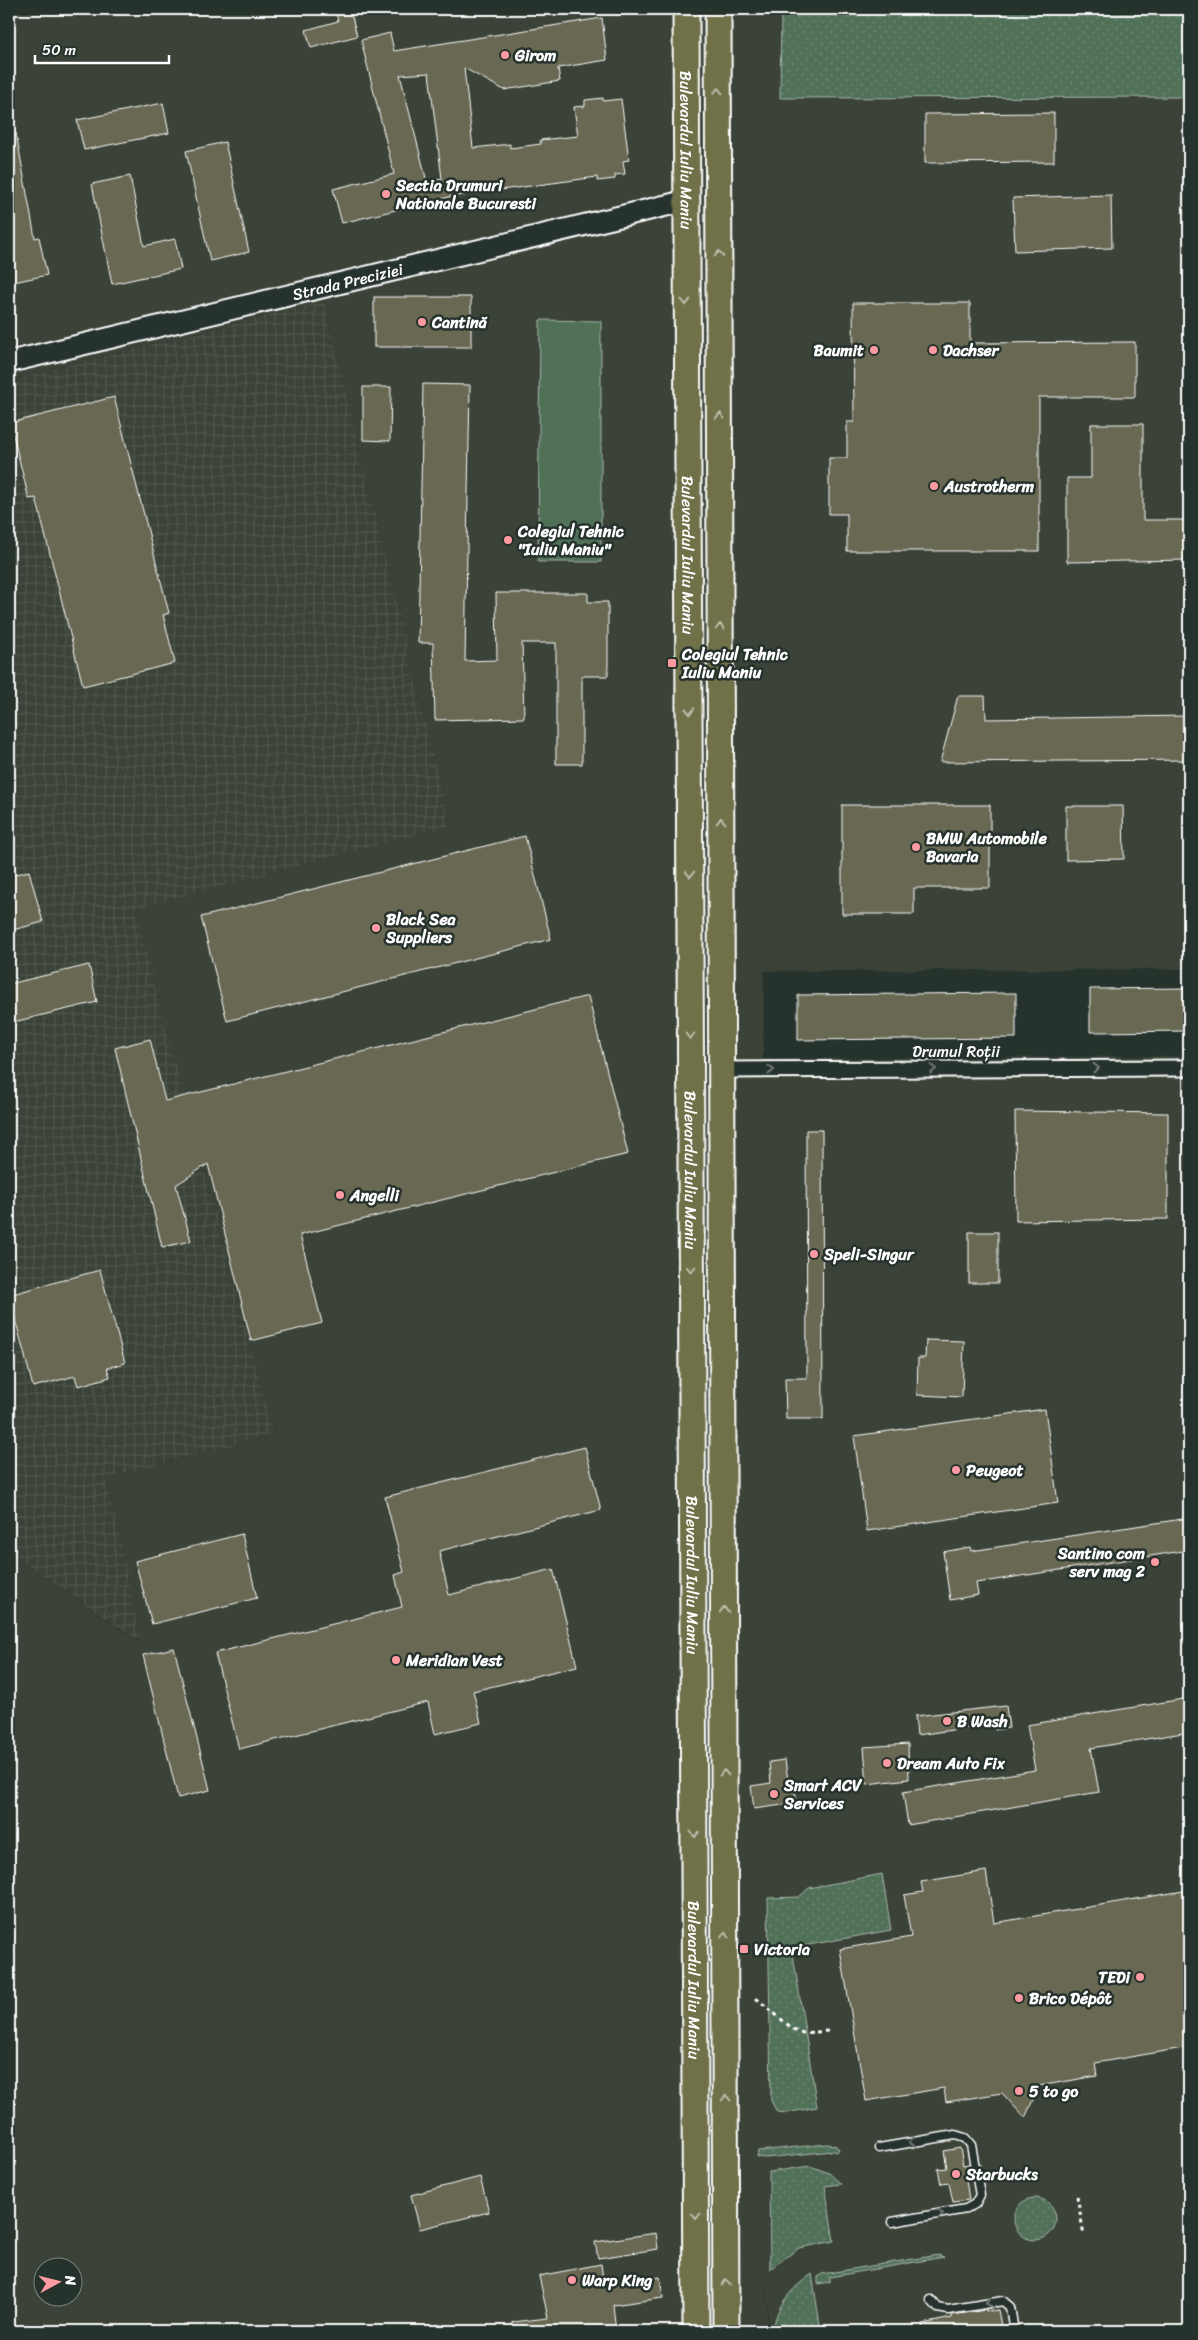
<svg xmlns="http://www.w3.org/2000/svg" width="1198" height="2340" font-family="Sriracha,sans-serif">
	<style>
		.built { fill: #3a4338; fill-rule: evenodd }
		.industrial { fill: url(#industrial-grid) }
		.grass { fill: url(#grass-dots); stroke: #a8b8ac }
		.pitch { fill: #517058; stroke: #a8b8ac }
		.building { fill: #676752; stroke: #fff; fill-rule: evenodd }
		.lines { fill: none; stroke-linecap: round; stroke-linejoin: round }
		.service-casing { stroke: #fff; stroke-width: 11 }
		.minor-casing { stroke: #fff; stroke-width: 19 }
		.tertiary-casing { stroke: #fff; stroke-width: 24 }
		.primary-casing { stroke: #fff; stroke-width: 29 }
		.path { stroke: #fff; stroke-width: 3; stroke-dasharray: 4 4; stroke-linecap: butt }
		.service { stroke: #26332d; stroke-width: 8 }
		.minor { stroke: #26332d; stroke-width: 15 }
		.tertiary { stroke: #26332d; stroke-width: 20 }
		.primary { stroke: #70704a; stroke-width: 25 }
		.oneway { stroke: #bfbfae }
		.oneway2 { stroke: #727a76 }
		.poi-dot { fill: #ff9aa2; stroke: #26332d; stroke-width: 2 }
		.labels { text-anchor: middle; dominant-baseline: central; stroke-width: 5; stroke-linejoin: round; paint-order: stroke }
		.poi-label { font-size: 16px; font-weight: bold; fill: #fff; stroke: #26332d; text-anchor: start }
		.street-label { font-size: 16px; fill: #fff; stroke: #26332d }
	</style>
	<defs>
		<pattern id="industrial-grid" width="8" height="8" patternUnits="userSpaceOnUse" patternTransform="scale(1.25)"><rect width="8" height="8" fill="#3a4338"/><path d="M0 4h8M4 0v8" fill="none" stroke="#4e564c"/></pattern>
		<pattern id="grass-dots" width="8" height="8" patternUnits="userSpaceOnUse" patternTransform="scale(1.25)"><rect width="8" height="8" fill="#517058"/><path d="M2 2h.1M6 6h.1" fill="none" stroke="#6b8571" stroke-width="1.8" stroke-linecap="round"/></pattern>
	</defs>
	<rect width="100%" height="100%" fill="#26332d"/>
	<filter id="ink" filterUnits="userSpaceOnUse"><feTurbulence type="fractalNoise" baseFrequency=".02" numOctaves="2"/><feDisplacementMap in="SourceGraphic" scale="10" xChannelSelector="R" yChannelSelector="G"/><feConvolveMatrix kernelMatrix="1 2 1 2 8 2 1 2 1" color-interpolation-filters="sRGB"/></filter>
	<g filter="url(#ink)">
		<path class="built" d="M 9,9 L 781,9 L 780,98 L 1189,97 L 1189,969 L 764,971 L 763,1059 L 1189,1056 L 1189,2331 L 768,2331 L 768,2275 L 767,2331 L 9,2331 L 9,1552 L 139,1642 L 120,1537 L 106,1478 L 274,1434 L 133,909 L 450,826 L 324,301 L 9,380 ZM 42,2268 L 72,2268 L 72,2298 L 42,2298 Z"/>
		<polygon class="industrial" points="324,301 450,826 134,909 274,1434 106,1478 120,1537 140,1642 9,1552 9,380"/>
		<g class="grass">
			<polygon points="781,9 1189,9 1189,97 780,98"/>
			<polygon points="882,1874 891,1930 792,1948 817,2107 786,2113 777,2112 771,2101 768,1898 799,1897 809,1888"/>
			<polygon points="827,2144 835,2145 839,2149 837,2152 833,2151 765,2158 757,2157 758,2151"/>
			<polygon points="810,2166 829,2173 841,2184 825,2186 834,2241 799,2248 770,2269 769,2172"/>
			<circle cx="1035" cy="2219" r="21"/>
			<polygon points="938,2255 944,2257 830,2277 830,2282 818,2284 818,2277 822,2274"/>
			<path d="M 812,2274 L 821,2331 L 773,2331 C 776,2305 791,2289 812,2274 Z"/>
		</g>
		<polygon class="pitch" points="540,320 601,321 601,562 538,562"/>
		<g class="building">
			<polygon points="335,9 350,9 357,36 311,48 306,30 338,21"/>
			<path d="M 602,18 L 607,60 L 558,68 L 560,81 L 504,90 L 464,68 L 473,148 L 510,144 L 510,148 L 541,144 L 540,140 L 578,136 L 574,107 L 585,106 L 585,100 L 603,98 L 603,101 L 621,99 L 629,160 L 623,161 L 625,174 L 615,175 L 615,179 L 597,181 L 597,177 L 449,197 L 342,223 L 333,189 L 394,174 L 361,40 L 390,33 L 394,51 ZM 429,73 L 442,179 L 427,182 L 400,75 Z"/>
			<polygon points="163,103 169,133 84,150 77,120"/>
			<polygon points="1054,113 1054,162 925,163 925,114"/>
			<polygon points="16,133 35,238 39,237 47,275 9,283 9,134"/>
			<polygon points="225,142 249,252 210,261 186,151"/>
			<polygon points="130,176 144,246 175,239 181,269 112,284 92,184"/>
			<polygon points="1111,195 1112,248 1015,251 1013,198"/>
			<rect x="374" y="297" width="97" height="50"/>
			<polygon points="853,303 970,303 970,343 1135,342 1135,397 1039,397 1039,551 847,551 847,514 829,514 829,458 847,458 847,422 854,422"/>
			<polygon points="423,384 470,385 465,661 497,660 496,593 588,593 588,602 608,602 608,676 582,676 582,764 556,764 556,643 522,643 524,718 435,720 433,643 418,643"/>
			<polygon points="363,387 391,387 390,441 363,440"/>
			<polygon points="114,397 169,613 163,615 175,663 83,686 36,498 29,499 10,423"/>
			<polygon points="1091,424 1143,424 1143,520 1189,520 1189,560 1067,562 1067,478 1091,478"/>
			<polygon points="958,696 985,696 986,719 1189,716 1189,760 940,762"/>
			<polygon points="842,805 990,805 990,888 914,888 914,914 842,914"/>
			<polygon points="1066,806 1123,806 1124,859 1066,860"/>
			<polygon points="525,836 551,939 227,1021 201,917"/>
			<polygon points="29,871 43,922 9,931 9,876"/>
			<polygon points="89,965 97,1002 9,1023 9,984"/>
			<polygon points="1189,988 1189,1031 1090,1032 1090,989"/>
			<polygon points="1016,993 1016,1038 798,1040 798,995"/>
			<polygon points="588,996 628,1154 300,1235 322,1323 251,1341 208,1164 176,1185 191,1241 162,1247 115,1048 150,1039 165,1101"/>
			<polygon points="1015,1111 1168,1113 1168,1219 1016,1221"/>
			<polygon points="806,1130 822,1130 823,1419 786,1419 785,1378 807,1378"/>
			<rect x="969" y="1232" width="29" height="51"/>
			<polygon points="100,1270 125,1363 107,1368 110,1377 78,1386 75,1376 33,1387 9,1295"/>
			<polygon points="926,1340 964,1341 962,1397 917,1395 918,1358 925,1358"/>
			<polygon points="1045,1409 1058,1503 867,1531 854,1436"/>
			<polygon points="585,1447 601,1510 439,1551 449,1595 553,1569 577,1666 473,1691 481,1723 435,1734 428,1702 239,1749 215,1653 402,1607 395,1575 404,1572 385,1497"/>
			<polygon points="1189,1518 1189,1550 976,1583 978,1595 950,1600 943,1552 970,1547 971,1551"/>
			<polygon points="242,1534 257,1598 152,1624 135,1561"/>
			<polygon points="174,1648 210,1790 178,1798 143,1655"/>
			<polygon points="1189,1698 1189,1732 1091,1748 1099,1792 908,1825 903,1792 1035,1770 1027,1725"/>
			<polygon points="1006,1706 1009,1728 995,1730 994,1724 917,1735 915,1716"/>
			<polygon points="908,1744 909,1779 867,1784 864,1747"/>
			<polygon points="785,1760 788,1780 793,1780 797,1803 754,1809 751,1786 771,1783 769,1762"/>
			<polygon points="986,1871 994,1923 1189,1890 1189,2047 1095,2063 1097,2076 1039,2086 1025,2118 1002,2093 946,2102 944,2088 866,2101 840,1949 911,1937 904,1895 923,1892 921,1882"/>
			<polygon points="960,2148 963,2165 969,2164 971,2179 966,2180 969,2200 953,2202 949,2183 941,2184 938,2169 947,2168 944,2151"/>
			<polygon points="480,2177 489,2212 420,2229 411,2195"/>
			<polygon points="656,2233 658,2249 598,2258 595,2242"/>
			<polygon points="601,2264 604,2285 660,2277 663,2298 613,2305 616,2331 513,2331 513,2322 548,2318 539,2276"/>
			<polygon points="986,2310 986,2312 998,2310 1002,2331 923,2331 922,2324 952,2318 952,2315"/>
		</g>
		<g class="lines">
			<defs>
				<g id="service">
					<polyline points="879,2148 955,2135 965,2138 971,2145 980,2195 975,2204 966,2209 892,2222"/>
					<polyline points="931,2300 938,2308 948,2310 1003,2301 1010,2307 1014,2331"/>
				</g>
				<polyline id="minor" points="722,1070 1189,1068"/>
				<g id="tertiary">
					<path id="s1" d="M 9,362 L 685,201"/>
				</g>
				<g id="primary">
					<path id="s2" d="M 686,9 L 696,2331"/>
					<polyline points="718,9 726,2331"/>
				</g>
			</defs>
			<use href="#service" class="service-casing"/>
			<use href="#minor" class="minor-casing"/>
			<use href="#tertiary" class="tertiary-casing"/>
			<use href="#primary" class="primary-casing"/>
			<g class="path">
				<polyline points="756,1998 793,2029 803,2033 828,2031"/>
				<polyline points="1077,2196 1084,2235"/>
			</g>
			<use href="#service" class="service"/>
			<use href="#minor" class="minor"/>
			<use href="#tertiary" class="tertiary"/>
			<use href="#primary" class="primary"/>
		</g>
		<defs><path id="oneway-chevron" d="M-2-3.5L2.5 0L-2 3.5" fill="none" stroke-width="1.6" stroke-linecap="round" stroke-linejoin="round" transform="scale(1.25)"/></defs>
		<g class="oneway">
			<use href="#oneway-chevron" transform="translate(718 91) rotate(-90)"/>
			<use href="#oneway-chevron" transform="translate(719 254) rotate(-90)"/>
			<use href="#oneway-chevron" transform="translate(686 302) rotate(89)"/>
			<use href="#oneway-chevron" transform="translate(720 416) rotate(-90)"/>
			<use href="#oneway-chevron" transform="translate(720 627) rotate(-90)"/>
			<use href="#oneway-chevron" transform="translate(690 711) rotate(89)"/>
			<use href="#oneway-chevron" transform="translate(721 821) rotate(-90)"/>
			<use href="#oneway-chevron" transform="translate(690 874) rotate(90)"/>
			<use href="#oneway-chevron" transform="translate(690 1036) rotate(90)"/>
			<use href="#oneway-chevron" transform="translate(691 1269) rotate(90)"/>
			<use href="#oneway-chevron" transform="translate(724 1610) rotate(-90)"/>
			<use href="#oneway-chevron" transform="translate(724 1773) rotate(-91)"/>
			<use href="#oneway-chevron" transform="translate(695 1834) rotate(90)"/>
			<use href="#oneway-chevron" transform="translate(725 1935) rotate(-90)"/>
			<use href="#oneway-chevron" transform="translate(726 2098) rotate(-90)"/>
			<use href="#oneway-chevron" transform="translate(696 2216) rotate(90)"/>
			<use href="#oneway-chevron" transform="translate(726 2283) rotate(-90)"/>
		</g>
		<g class="oneway2">
			<use href="#oneway-chevron" transform="translate(1096 1068)"/>
			<use href="#oneway-chevron" transform="translate(933 1069)"/>
			<use href="#oneway-chevron" transform="translate(771 1070)"/>
			<use href="#oneway-chevron" transform="translate(912 2142) rotate(170)"/>
			<use href="#oneway-chevron" transform="translate(940 2214) rotate(-11)"/>
			<use href="#oneway-chevron" transform="translate(989 2303) rotate(170)"/>
		</g>
	</g>
	<g class="poi-dot">
		<circle cx="505" cy="55" r="5"/>
		<circle cx="386" cy="194" r="5"/>
		<circle cx="422" cy="322" r="5"/>
		<circle cx="874" cy="350" r="5"/>
		<circle cx="933" cy="350" r="5"/>
		<circle cx="934" cy="486" r="5"/>
		<circle cx="508" cy="540" r="5"/>
		<rect x="667" y="658" width="10" height="10" rx="2.5"/>
		<circle cx="916" cy="847" r="5"/>
		<circle cx="376" cy="928" r="5"/>
		<circle cx="340" cy="1195" r="5"/>
		<circle cx="814" cy="1254" r="5"/>
		<circle cx="956" cy="1470" r="5"/>
		<circle cx="1155" cy="1562" r="5"/>
		<circle cx="396" cy="1660" r="5"/>
		<circle cx="947" cy="1721" r="5"/>
		<circle cx="887" cy="1763" r="5"/>
		<circle cx="774" cy="1794" r="5"/>
		<rect x="739" y="1944" width="10" height="10" rx="2.5"/>
		<circle cx="1140" cy="1977" r="5"/>
		<circle cx="1019" cy="1998" r="5"/>
		<circle cx="1019" cy="2091" r="5"/>
		<circle cx="956" cy="2174" r="5"/>
		<circle cx="572" cy="2280" r="5"/>
	</g>
	<g class="labels">
		<g class="poi-label">
			<text x="515" y="55">Girom</text>
			<text x="396" y="185">Sectia Drumuri<tspan x="396" dy="18">Nationale Bucuresti</tspan></text>
			<text x="432" y="322">Cantină</text>
			<text x="864" y="350" text-anchor="end">Baumit</text>
			<text x="943" y="350">Dachser</text>
			<text x="944" y="486">Austrotherm</text>
			<text x="518" y="531">Colegiul Tehnic<tspan x="518" dy="18">"Iuliu Maniu"</tspan></text>
			<text x="682" y="654">Colegiul Tehnic<tspan x="682" dy="18">Iuliu Maniu</tspan></text>
			<text x="926" y="838">BMW Automobile<tspan x="926" dy="18">Bavaria</tspan></text>
			<text x="386" y="919">Black Sea<tspan x="386" dy="18">Suppliers</tspan></text>
			<text x="350" y="1195">Angelli</text>
			<text x="824" y="1254">Speli-Singur</text>
			<text x="966" y="1470">Peugeot</text>
			<text x="1145" y="1553" text-anchor="end">Santino com<tspan x="1145" dy="18">serv mag 2</tspan></text>
			<text x="406" y="1660">Meridian Vest</text>
			<text x="957" y="1721">B Wash</text>
			<text x="897" y="1763">Dream Auto Fix</text>
			<text x="784" y="1785">Smart ACV<tspan x="784" dy="18">Services</tspan></text>
			<text x="754" y="1949">Victoria</text>
			<text x="1130" y="1977" text-anchor="end">TEDi</text>
			<text x="1029" y="1998">Brico Dépôt</text>
			<text x="1029" y="2091">5 to go</text>
			<text x="966" y="2174">Starbucks</text>
			<text x="582" y="2280">Warp King</text>
		</g>
		<g class="street-label">
			<text stroke="none"><textPath href="#s2" startOffset="141">Bulevardul Iuliu Maniu</textPath></text>
			<text stroke="none"><textPath href="#s1" startOffset="348">Strada Preciziei</textPath></text>
			<text stroke="none"><textPath href="#s2" startOffset="546">Bulevardul Iuliu Maniu</textPath></text>
			<text x="956" y="1051">Drumul Roții</text>
			<text stroke="none"><textPath href="#s2" startOffset="1161">Bulevardul Iuliu Maniu</textPath></text>
			<text stroke="none"><textPath href="#s2" startOffset="1566">Bulevardul Iuliu Maniu</textPath></text>
			<text stroke="none"><textPath href="#s2" startOffset="1971">Bulevardul Iuliu Maniu</textPath></text>
		</g>
	</g>
	<rect width="1198" height="2340" fill="none" stroke="#26332d" stroke-width="30"/>
	<rect x="15" y="15" width="1168" height="2310" fill="none" stroke="#fff" stroke-width="2" filter="url(#ink)"/>
	<g transform="translate(58 2282) rotate(83)"><circle r="24" fill="#26332d" stroke="#7d8581"/>
	<path d="M0-4L9 19L0 12L-9 19Z" fill="#ff9aa2"/>
	<text y="-8" font-size="14" font-weight="bold" text-anchor="middle" fill="#ffffff">N</text>
	</g>
	<path d="M35 55v8h134v-8" fill="none" stroke="#ffffff" stroke-width="2.5"/>
	<text x="42" y="55" font-size="15" fill="#ffffff" stroke="#26332d" stroke-width="4" paint-order="stroke">50 m</text>
</svg>
